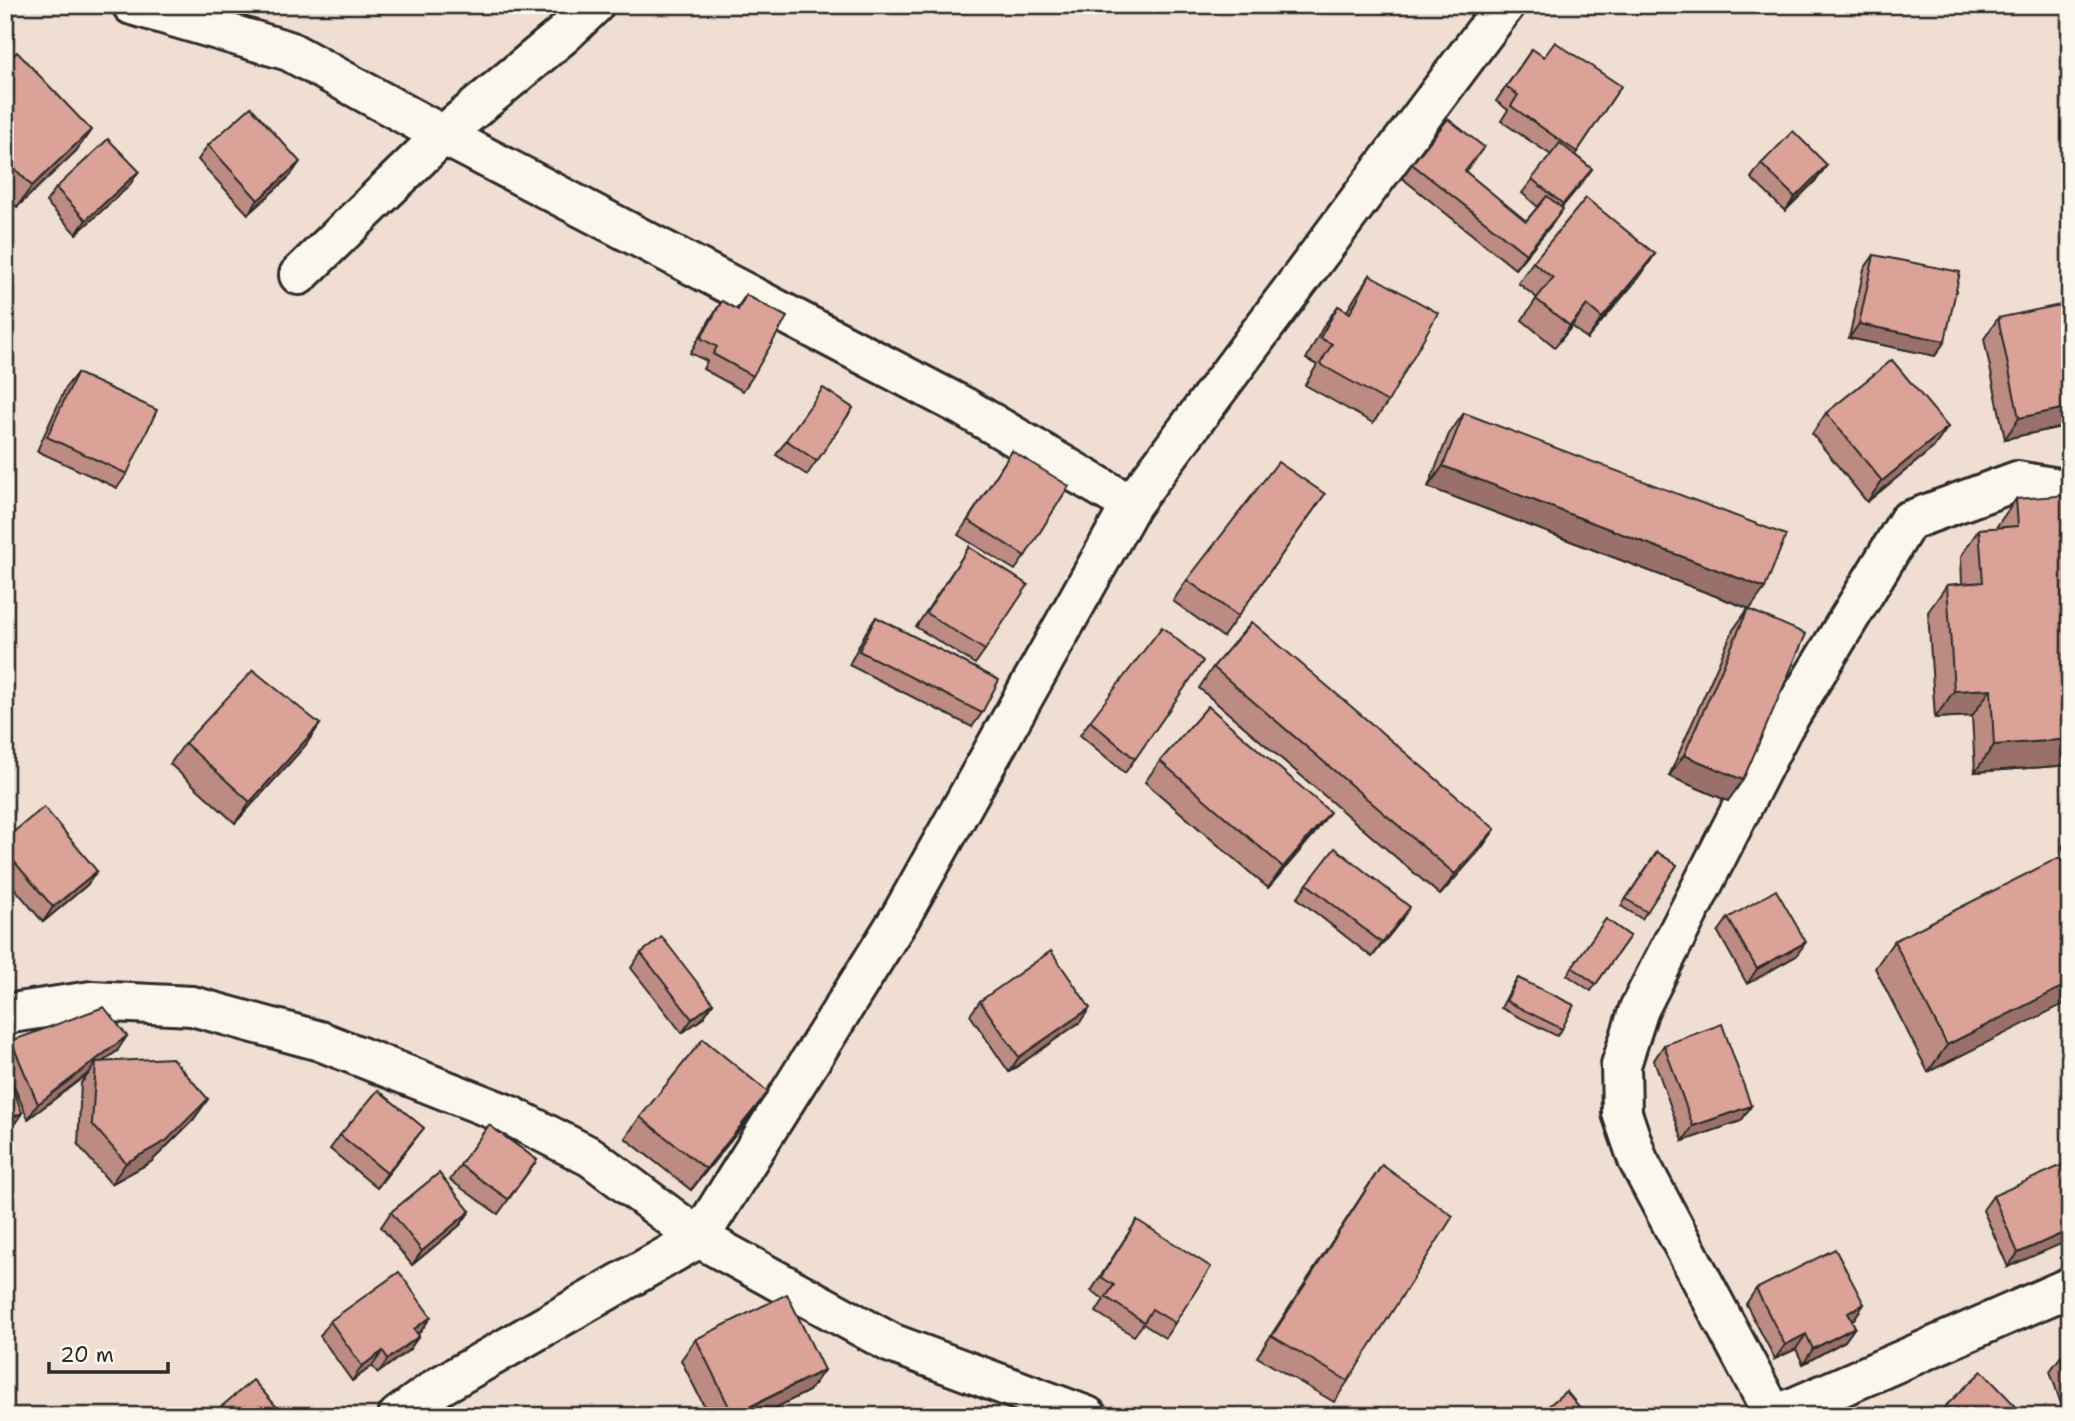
<svg xmlns="http://www.w3.org/2000/svg" width="2075" height="1421" font-family="'Shantell Sans',sans-serif">
	<style>
		.lines { fill: none; stroke-linecap: round; stroke-linejoin: round }
		.minor-casing { stroke: #2b2b2b; stroke-width: 44 }
		.minor { stroke: #fbf7ec; stroke-width: 38 }
		.wall { fill: #bc8b82; stroke: #2b2b2b; stroke-width: 2 }
		.shaded-wall { fill: #99716a; stroke: #2b2b2b; stroke-width: 2 }
		.building { fill: #dba297; stroke: #2b2b2b; stroke-width: 2 }
	</style>
	<rect width="100%" height="100%" fill="#f1ded2"/>
	<filter id="ink" filterUnits="userSpaceOnUse"><feTurbulence type="fractalNoise" baseFrequency=".0143" numOctaves="2"/><feDisplacementMap in="SourceGraphic" scale="14" xChannelSelector="R" yChannelSelector="G"/><feConvolveMatrix kernelMatrix="1 2 1 2 8 2 1 2 1" color-interpolation-filters="sRGB"/></filter>
	<g filter="url(#ink)">
		<g class="lines">
			<defs>
				<g id="minor">
					<polyline points="132,5 289,51 443,135 964,407 1131,505"/>
					<polyline points="299,275 443,135 564,34 594,5"/>
					<polyline points="5,1014 91,1001 192,1006 320,1041 511,1116 591,1157 699,1238 891,1343 1087,1416"/>
					<polyline points="398,1416 438,1387 699,1238 901,916 1131,505 1505,5"/>
					<polyline points="1774,1416 1638,1160 1622,1113 1621,1065 1639,1009 1782,729 1908,521 2017,481 2070,490"/>
					<polyline points="1774,1416 2070,1287"/>
				</g>
			</defs>
			<use href="#minor" class="minor-casing"/>
			<use href="#minor" class="minor"/>
		</g>
		<g class="wall">
			<polygon points="1532,49 1544,57 1621,86 1575,155 1592,169 1561,208 1553,223 1515,269 1402,178 1412,164 1484,147 1465,172 1526,221 1538,207 1522,193 1551,155 1501,121 1508,110 1496,101"/>
			<polygon points="5,64 91,130 76,151 17,207 5,195"/>
			<polygon points="208,145 290,176 248,214 198,160"/>
			<polygon points="1761,164 1827,165 1817,179 1785,211 1751,178"/>
			<polygon points="129,186 76,234 46,202 56,188"/>
			<polygon points="1655,254 1641,275 1587,339 1572,326 1555,347 1522,320 1537,298 1518,283 1533,262"/>
			<polygon points="1874,255 1945,341 1935,356 1849,338 1864,269"/>
			<polygon points="1370,275 1388,402 1373,423 1305,385 1317,365 1306,359 1323,327 1338,306 1347,311 1356,296"/>
			<polygon points="746,295 753,376 743,391 703,369 707,361 690,353 712,316 722,301 736,309"/>
			<polygon points="1998,318 2070,425 2005,439 1984,339"/>
			<polygon points="77,373 127,474 117,488 37,451 66,387"/>
			<polygon points="823,388 853,408 807,475 776,455"/>
			<polygon points="1464,413 1750,609 1428,487 1449,434"/>
			<polygon points="1826,413 1948,427 1933,448 1867,502 1812,434"/>
			<polygon points="1012,451 1025,556 1015,570 958,535"/>
			<polygon points="1325,494 1223,637 1173,601 1187,580"/>
			<polygon points="2016,499 2070,765 1975,772 1972,716 1935,718 1928,612 1947,585 1962,584 1961,556 1979,529 1997,528 1997,526"/>
			<polygon points="969,547 985,650 975,664 916,627"/>
			<polygon points="1748,609 1728,801 1669,776 1733,630"/>
			<polygon points="876,617 982,713 972,727 849,665 866,632"/>
			<polygon points="1203,661 1125,773 1080,735 1090,721"/>
			<polygon points="1213,667 1495,829 1480,850 1440,895 1199,688"/>
			<polygon points="320,724 305,746 235,823 170,764 185,743"/>
			<polygon points="1160,761 1315,833 1268,888 1145,782"/>
			<polygon points="2070,836 2070,861 2062,847"/>
			<polygon points="5,839 97,871 87,885 43,922 5,877"/>
			<polygon points="1657,852 1677,865 1642,919 1621,906"/>
			<polygon points="2070,877 1928,1072 1875,968 1894,941"/>
			<polygon points="1307,884 1400,922 1372,957 1297,898"/>
			<polygon points="1728,918 1796,956 1747,984 1718,932"/>
			<polygon points="1606,919 1630,936 1591,991 1567,975"/>
			<polygon points="641,953 713,1003 703,1018 682,1033 631,968"/>
			<polygon points="1518,978 1562,1029 1557,1036 1501,1008 1513,985"/>
			<polygon points="980,1001 1080,1022 1009,1072 970,1015"/>
			<polygon points="11,1041 117,1051 102,1062 208,1099 193,1120 151,1162 111,1184 78,1145 81,1083 90,1072 28,1119 5,1065 5,1049"/>
			<polygon points="1664,1045 1751,1106 1741,1121 1683,1141 1654,1060"/>
			<polygon points="768,1092 753,1113 691,1190 625,1138 640,1117"/>
			<polygon points="489,1125 537,1160 498,1214 450,1180"/>
			<polygon points="340,1135 413,1142 377,1188 330,1149"/>
			<polygon points="1382,1165 1348,1381 1334,1402 1257,1357 1368,1186"/>
			<polygon points="2070,1184 2008,1267 1983,1210 1993,1196"/>
			<polygon points="470,1211 460,1225 412,1265 381,1227 391,1212"/>
			<polygon points="1137,1220 1175,1323 1165,1338 1143,1324 1134,1336 1096,1312 1104,1299 1091,1291"/>
			<polygon points="1756,1289 1864,1304 1854,1319 1851,1320 1855,1327 1845,1341 1803,1364 1796,1349 1775,1359 1746,1304"/>
			<polygon points="330,1321 421,1331 418,1334 419,1336 409,1350 378,1373 372,1366 352,1381 320,1336"/>
			<polygon points="696,1339 824,1370 809,1391 759,1416 709,1416 681,1360"/>
			<polygon points="2070,1353 2070,1416 2065,1416 2050,1371 2061,1356"/>
		</g>
		<g class="shaded-wall">
			<polygon points="91,130 76,151 17,207 32,186"/>
			<polygon points="300,162 290,176 248,214 258,200"/>
			<polygon points="1827,165 1817,179 1785,211 1795,197"/>
			<polygon points="1592,169 1582,183 1553,218 1563,204"/>
			<polygon points="139,171 129,186 76,234 86,220"/>
			<polygon points="1563,209 1553,223 1515,269 1526,254"/>
			<polygon points="1655,254 1641,275 1587,339 1602,318"/>
			<polygon points="1587,305 1572,326 1555,347 1570,326"/>
			<polygon points="1859,324 1945,341 1935,356 1849,338"/>
			<polygon points="2070,407 2070,425 2005,439 2019,418"/>
			<polygon points="1948,427 1933,448 1867,502 1882,481"/>
			<polygon points="1443,466 1765,588 1750,609 1428,487"/>
			<polygon points="1991,689 1972,716 1935,718 1954,691"/>
			<polygon points="320,724 305,746 235,823 250,802"/>
			<polygon points="2070,739 2070,765 1975,772 1994,745"/>
			<polygon points="1684,755 1743,780 1728,801 1669,776"/>
			<polygon points="1330,812 1315,833 1268,888 1283,867"/>
			<polygon points="1495,829 1480,850 1440,895 1455,874"/>
			<polygon points="97,871 87,885 43,922 53,907"/>
			<polygon points="1410,907 1400,922 1372,957 1382,943"/>
			<polygon points="1806,942 1796,956 1747,984 1757,969"/>
			<polygon points="2070,983 2070,1001 1928,1072 1947,1045"/>
			<polygon points="713,1003 703,1018 682,1033 692,1019"/>
			<polygon points="1090,1008 1080,1022 1009,1072 1019,1057"/>
			<polygon points="127,1036 117,1051 96,1067 96,1062 90,1072 28,1119 38,1104"/>
			<polygon points="768,1092 753,1113 691,1190 706,1169"/>
			<polygon points="208,1099 193,1120 151,1162 111,1184 126,1163"/>
			<polygon points="1751,1106 1741,1121 1683,1141 1693,1126"/>
			<polygon points="22,1113 12,1128 5,1130 5,1120"/>
			<polygon points="424,1128 413,1142 377,1188 387,1173"/>
			<polygon points="470,1211 460,1225 412,1265 422,1251"/>
			<polygon points="2070,1230 2070,1240 2008,1267 2018,1253"/>
			<polygon points="1864,1304 1854,1319 1837,1327 1848,1313"/>
			<polygon points="431,1317 421,1331 404,1343 414,1329"/>
			<polygon points="1855,1327 1845,1341 1803,1364 1813,1349"/>
			<polygon points="1806,1334 1796,1349 1775,1359 1785,1345"/>
			<polygon points="419,1336 409,1350 378,1373 388,1359"/>
			<polygon points="383,1351 372,1366 352,1381 362,1366"/>
			<polygon points="824,1370 809,1391 759,1416 733,1416"/>
		</g>
		<g class="building">
			<polygon points="1555,42 1621,86 1577,152 1511,106 1518,95 1506,87 1532,49 1544,57"/>
			<polygon points="17,52 91,130 32,186 5,159 5,64"/>
			<polygon points="251,107 300,162 258,200 208,145"/>
			<polygon points="1448,119 1484,147 1465,171 1526,221 1547,196 1563,209 1526,254 1412,164"/>
			<polygon points="1793,131 1827,165 1795,197 1761,164"/>
			<polygon points="108,139 139,171 86,220 56,188"/>
			<polygon points="1560,143 1592,169 1563,204 1532,179"/>
			<polygon points="1586,198 1655,254 1602,318 1587,305 1570,326 1536,299 1553,278 1533,262"/>
			<polygon points="1874,255 1960,272 1945,341 1859,324"/>
			<polygon points="1370,275 1438,313 1388,402 1320,364 1332,344 1320,338 1338,306 1350,313"/>
			<polygon points="746,295 787,317 753,376 713,354 717,347 701,338 722,301 738,310"/>
			<polygon points="2070,303 2070,407 2019,418 1998,318"/>
			<polygon points="1892,360 1948,427 1882,481 1826,413"/>
			<polygon points="77,373 157,410 127,474 47,437"/>
			<polygon points="823,388 853,408 817,461 786,440"/>
			<polygon points="1464,413 1786,535 1765,588 1443,466"/>
			<polygon points="1012,451 1069,486 1025,556 968,520"/>
			<polygon points="1278,462 1325,494 1238,616 1187,580"/>
			<polygon points="2070,495 2070,739 1994,745 1991,689 1954,691 1947,585 1983,582 1979,529 2018,526 2016,499"/>
			<polygon points="969,547 1028,585 985,650 926,613"/>
			<polygon points="1748,609 1806,634 1743,780 1684,755"/>
			<polygon points="876,617 999,680 982,713 859,651"/>
			<polygon points="1252,622 1495,829 1455,874 1213,667"/>
			<polygon points="1162,627 1203,661 1135,759 1090,721"/>
			<polygon points="253,670 320,724 250,802 185,743"/>
			<polygon points="1208,706 1330,812 1283,867 1160,761"/>
			<polygon points="44,807 97,871 53,907 5,851 5,839"/>
			<polygon points="1335,848 1410,907 1382,943 1307,884"/>
			<polygon points="1657,852 1677,865 1647,912 1626,899"/>
			<polygon points="2060,857 2070,877 2070,983 1947,1045 1894,941"/>
			<polygon points="1776,890 1806,942 1757,969 1728,918"/>
			<polygon points="1606,919 1630,936 1596,984 1572,967"/>
			<polygon points="662,937 713,1003 692,1019 641,953"/>
			<polygon points="1051,951 1090,1008 1019,1057 980,1001"/>
			<polygon points="1518,978 1574,1005 1562,1029 1506,1001"/>
			<polygon points="104,1007 127,1036 38,1104 11,1041"/>
			<polygon points="1722,1024 1751,1106 1693,1126 1664,1045"/>
			<polygon points="703,1039 768,1092 706,1169 640,1117"/>
			<polygon points="172,1058 208,1099 166,1141 126,1163 92,1124 96,1062"/>
			<polygon points="5,1066 22,1113 5,1120"/>
			<polygon points="378,1090 424,1128 387,1173 340,1135"/>
			<polygon points="489,1125 537,1160 508,1199 460,1165"/>
			<polygon points="1382,1165 1453,1216 1348,1381 1272,1336"/>
			<polygon points="2062,1165 2070,1184 2070,1230 2018,1253 1993,1196"/>
			<polygon points="439,1173 470,1211 422,1251 391,1212"/>
			<polygon points="1137,1220 1211,1267 1175,1323 1152,1309 1144,1322 1106,1297 1114,1285 1101,1277"/>
			<polygon points="1835,1249 1864,1304 1848,1313 1855,1327 1813,1349 1806,1334 1785,1345 1756,1289"/>
			<polygon points="399,1272 431,1317 414,1329 419,1336 388,1359 383,1351 362,1366 330,1321"/>
			<polygon points="787,1294 824,1370 733,1415 696,1339"/>
			<polygon points="2070,1353 2070,1384 2061,1356"/>
			<polygon points="1982,1371 2025,1416 1935,1416"/>
			<polygon points="253,1380 282,1413 279,1416 210,1416"/>
			<polygon points="1566,1391 1587,1416 1537,1416"/>
		</g>
	</g>
	<rect width="2075" height="1421" fill="none" stroke="#fbf7ec" stroke-width="28"/>
	<rect x="14" y="14" width="2047" height="1393" fill="none" stroke="#2b2b2b" stroke-width="2.5" filter="url(#ink)"/>
	<path d="M49 1362v10h119v-10" fill="none" stroke="#2b2b2b" stroke-width="3.5"/>
	<text x="60" y="1362" font-size="21" fill="#2b2b2b" stroke="#fbf7ec" stroke-width="5" paint-order="stroke">20 m</text>
</svg>
